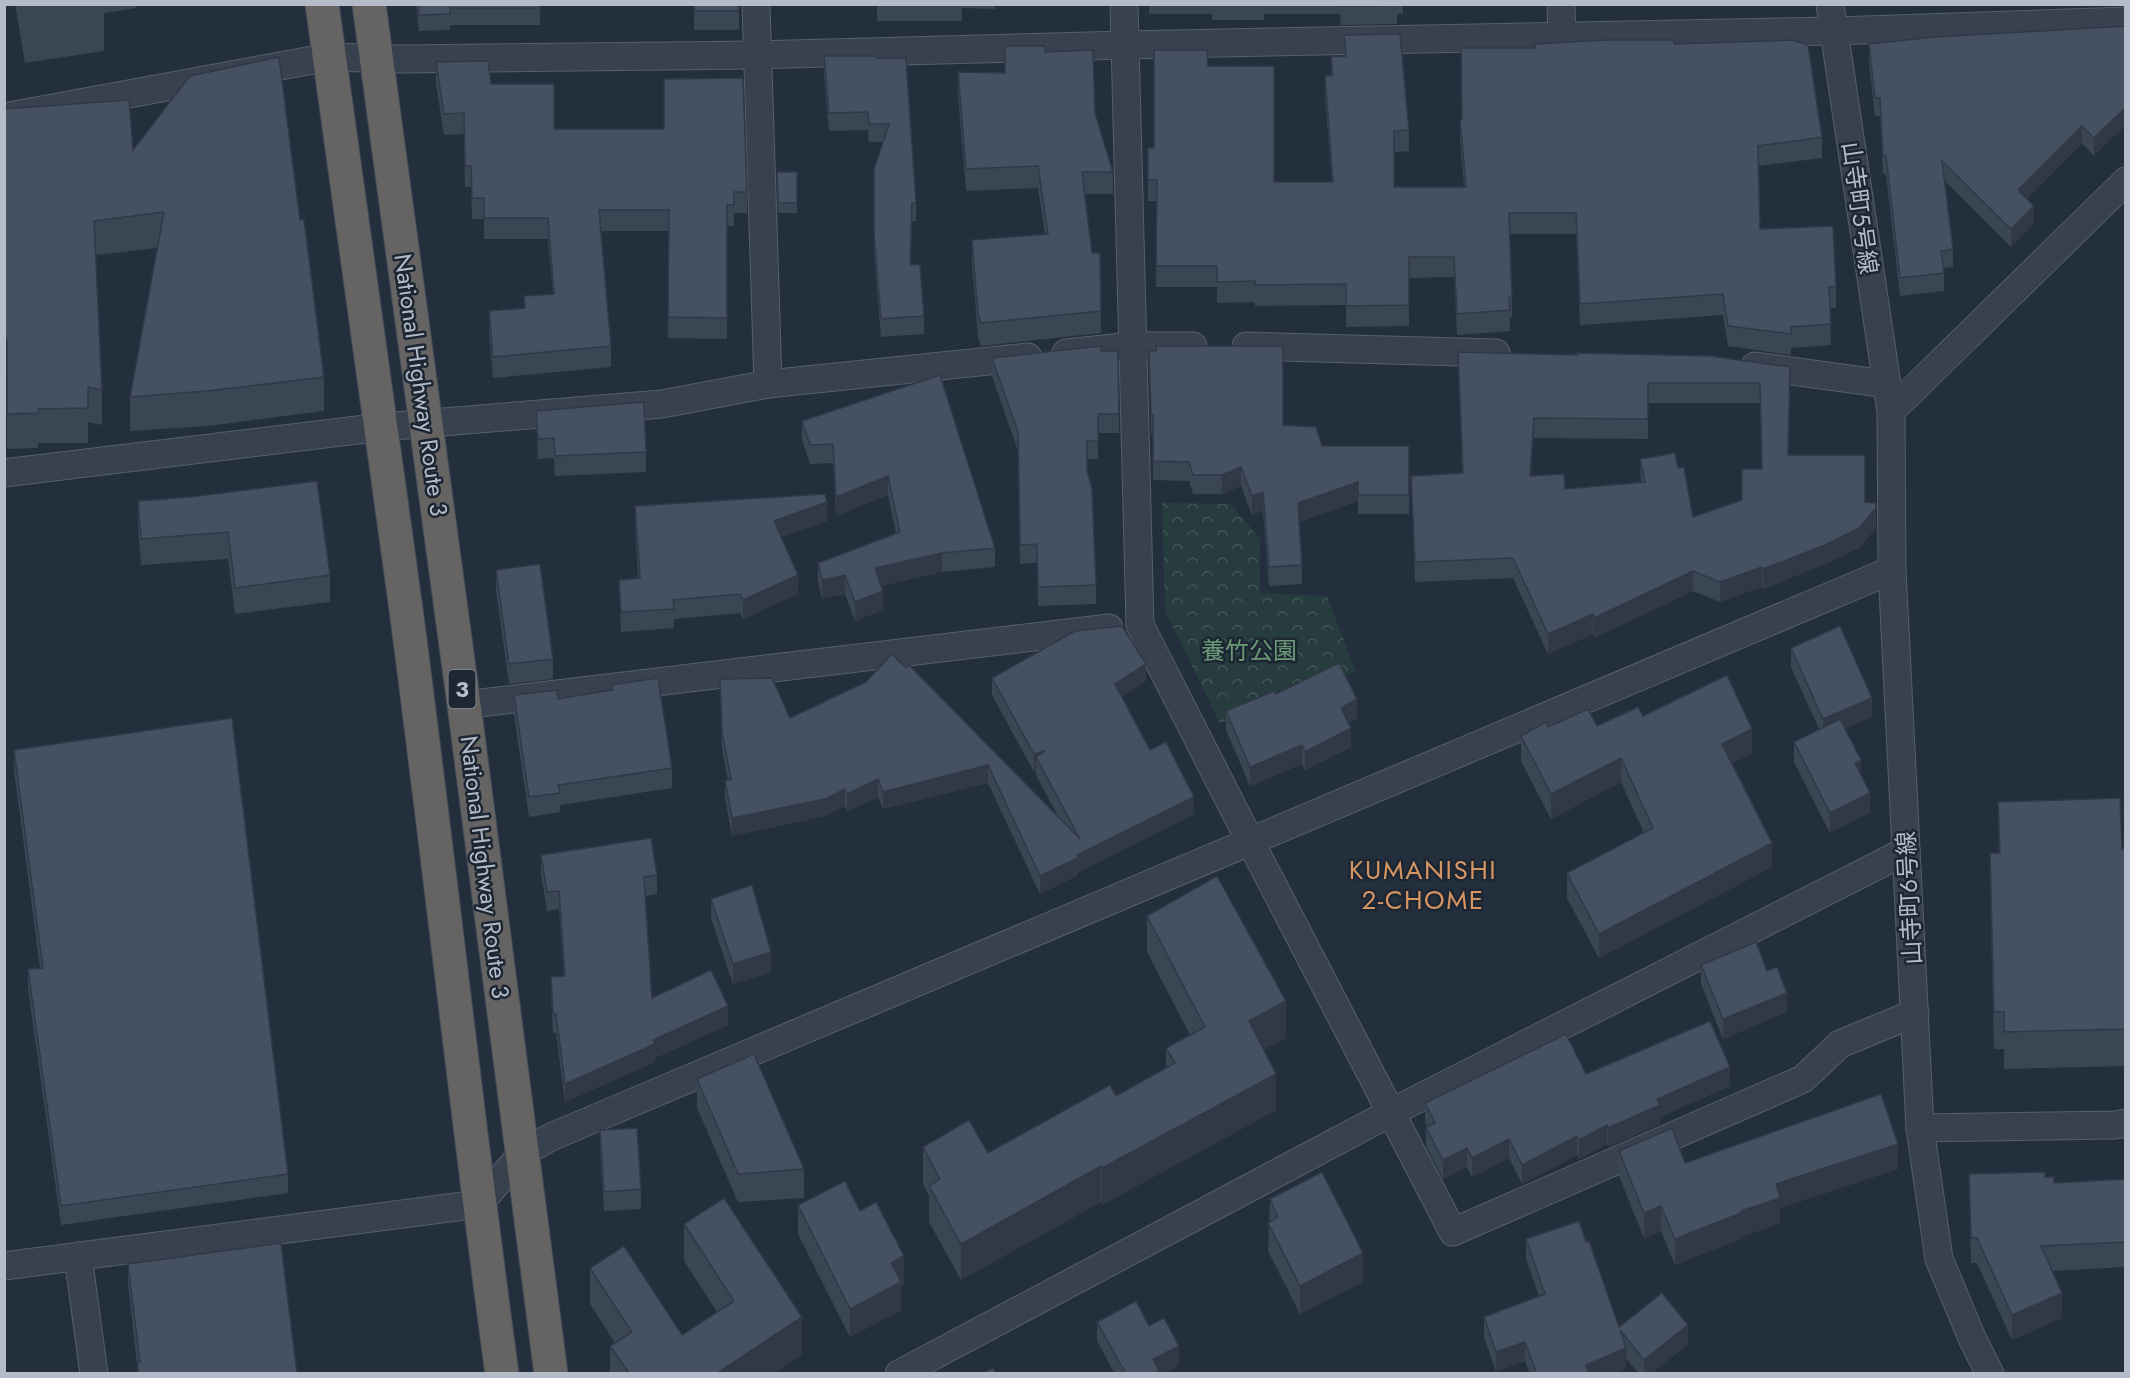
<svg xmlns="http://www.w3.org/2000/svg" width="2130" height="1378" font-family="Jost,'Noto Sans JP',sans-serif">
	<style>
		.park { fill: url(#park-crowns) }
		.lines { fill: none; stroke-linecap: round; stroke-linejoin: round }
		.minor-casing { stroke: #565f6c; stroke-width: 29 }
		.trunk-casing { stroke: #434c59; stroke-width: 35 }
		.minor { stroke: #38414e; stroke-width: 27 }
		.trunk { stroke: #656462; stroke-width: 33 }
		.wall { fill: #3b4654; fill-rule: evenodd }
		.shaded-wall { fill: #303945 }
		.building { fill: #455162; stroke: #303945; stroke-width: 1.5; fill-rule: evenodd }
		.labels { text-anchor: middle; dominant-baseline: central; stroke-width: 5; stroke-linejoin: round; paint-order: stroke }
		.shield { fill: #1d2633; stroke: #878f9c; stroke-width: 1.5 }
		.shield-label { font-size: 22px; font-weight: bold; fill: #b4bcc9 }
		.street-label { font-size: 24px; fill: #b4bcc9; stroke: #1d2633 }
		.park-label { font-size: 24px; fill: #6b9a76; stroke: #1d2633 }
		.neighbourhood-label { font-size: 26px; letter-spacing: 1.5px; fill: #d59563; stroke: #1d2633 }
	</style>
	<defs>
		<pattern id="park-crowns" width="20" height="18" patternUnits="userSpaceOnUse" patternTransform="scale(1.5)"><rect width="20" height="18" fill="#263c3f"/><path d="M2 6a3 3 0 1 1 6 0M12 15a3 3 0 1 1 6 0" fill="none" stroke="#435659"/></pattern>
	</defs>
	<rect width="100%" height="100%" fill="#242f3e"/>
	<polygon class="park" points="1162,503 1231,504 1260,539 1260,593 1327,596 1356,672 1220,723 1165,611"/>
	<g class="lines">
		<defs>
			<g id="minor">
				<polyline points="756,4 768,384"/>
				<polyline points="1124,4 1140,625 1250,841 1453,1232 1803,1079 1840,1044 1915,1013"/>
				<polyline points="1561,4 1562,37"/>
				<polyline points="1830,4 1891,411 1892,570 1920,1128 1939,1259 1972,1338 1990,1374"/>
				<polyline points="4,117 329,57 402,59 757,55 1124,45 1834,31 2126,21"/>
				<polyline points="1246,346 1496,353"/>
				<polyline points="1066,353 1132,346 1193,346"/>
				<polyline points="1755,366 1886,384"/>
				<polyline points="1891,411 2126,181"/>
				<polyline points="4,473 382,427 662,404 768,384 1028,357"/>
				<polyline points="464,705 1109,628"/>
				<polyline points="1920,1128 2115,1125 2126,1123"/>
				<polyline points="78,1256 94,1374"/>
				<polyline points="4,1266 479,1204 523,1153 551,1137 1892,570"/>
				<polyline points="899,1374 1390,1113 1906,851"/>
			</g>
			<g id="trunk">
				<path d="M 322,4 C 348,204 379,403 405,602 C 439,859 467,1117 502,1374"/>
				<polyline points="369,4 464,705 551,1374"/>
			</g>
		</defs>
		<use href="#minor" class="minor-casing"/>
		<use href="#trunk" class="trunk-casing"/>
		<use href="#minor" class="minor"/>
		<use href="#trunk" class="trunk"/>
	</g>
	<g class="wall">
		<polygon points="15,4 136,4 136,8 104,13 104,51 25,63"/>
		<polygon points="416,4 540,4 540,25 450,25 450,30 419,31"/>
		<rect x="694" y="4" width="45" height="26"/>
		<polygon points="877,4 995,4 995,9 962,8 962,21 877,21"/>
		<polygon points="1149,4 1403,4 1403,14 1397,14 1397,24 1341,25 1340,14 1264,14 1264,20 1212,20 1212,14 1149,14"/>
		<rect x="1742" y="4" width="34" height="2"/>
		<polygon points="2126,26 2094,156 2082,143 2027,199 2034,224 2011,247 1945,181 1953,249 1953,267 1944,268 1944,291 1900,296 1886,174 1883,174 1880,116 1875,116 1869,62 1869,44"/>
		<polygon points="1344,35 1409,130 1409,151 1394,152 1394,187 1464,187 1460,140 1460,119 1462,119 1535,48 1674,44 1822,137 1822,158 1758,166 1760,229 1836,287 1836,308 1830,308 1831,345 1791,348 1791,355 1728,346 1723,315 1580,325 1576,234 1510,234 1512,297 1512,317 1510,317 1510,331 1457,335 1454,277 1409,278 1409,326 1346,327 1346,305 1255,306 1255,302 1217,303 1217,287 1156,287 1157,201 1148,201 1148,148 1154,148 1208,66 1274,182 1332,182 1325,97 1325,76 1331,76 1331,57 1344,56"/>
		<polygon points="1045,52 1095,113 1113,172 1113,194 1085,194 1092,253 1100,253 1101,333 981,346 978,337 972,263 972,240 1045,234 1038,188 966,191 958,95 958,72 1005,73"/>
		<polygon points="824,56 877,58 916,203 916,221 912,221 911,265 924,316 924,334 881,337 874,252 874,169 883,142 869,142 868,130 829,131 824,74"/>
		<polygon points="436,62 491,84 554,129 747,192 747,213 734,213 734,226 727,226 727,339 668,338 669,231 600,231 611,346 611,367 493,378 489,332 489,311 524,308 524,296 553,294 548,239 484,239 484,219 472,219 471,187 465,187 464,134 444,135 436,83"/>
		<polygon points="4,109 133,150 300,220 324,377 324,411 207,426 130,431 130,397 157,248 96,255 102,390 102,425 88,422 88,443 38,443 38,448 7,449 7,375 4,375"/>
		<polygon points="777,172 797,172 797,213 778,213"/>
		<polygon points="1101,351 1119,414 1119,433 1098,433 1098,459 1087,459 1087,471 1096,585 1096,604 1038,606 1037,563 1020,564 1018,451 992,376 992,358"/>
		<polygon points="1149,351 1322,446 1409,446 1409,514 1358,514 1358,501 1299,522 1302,565 1302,584 1269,586 1263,511 1252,515 1241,486 1222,494 1193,494 1189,481 1153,480 1153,434 1151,434"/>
		<path d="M 1458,352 L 1577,355 L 1790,387 L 1788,455 L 1865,502 L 1876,528 L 1859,548 L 1825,564 L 1763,589 L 1762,587 L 1720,602 L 1693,591 L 1594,638 L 1593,634 L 1548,654 L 1513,578 L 1415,582 L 1411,476 L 1462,473 ZM 1648,403 L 1760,403 L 1762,469 L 1742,500 L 1693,517 L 1678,468 L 1640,459 L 1641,483 L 1565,489 L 1531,476 L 1534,438 L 1648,439 Z"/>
		<polygon points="536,411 646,452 646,472 555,476 554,458 538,459"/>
		<polygon points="802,421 995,548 995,567 942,572 881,586 883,610 855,621 845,594 822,599 818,582 818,563 896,534 888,495 836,516 833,463 810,464 802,440"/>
		<polygon points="190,497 330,575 330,602 235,614 228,559 141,565 138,528 138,501"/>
		<polygon points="635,506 827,521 781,537 798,594 743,619 740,613 674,619 674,628 621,632 619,580 638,578 635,525"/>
		<polygon points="496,570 553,659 553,679 509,684 496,590"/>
		<polygon points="1791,648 1872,717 1845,728 1861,774 1870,812 1830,833 1794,762 1794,742 1819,729 1791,667"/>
		<polygon points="892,654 1059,818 1036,775 1036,771 1034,772 992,695 992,678 1146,681 1121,697 1150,750 1194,814 1078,872 1078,875 1040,894 988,783 883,809 878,797 847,811 845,806 825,816 732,836 725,798 725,781 728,780 722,750 720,679 790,718 866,682"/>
		<polygon points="611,685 672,768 672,788 560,805 560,812 529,817 514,715 514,695 558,699 611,690"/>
		<polygon points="1276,694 1357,718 1348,723 1351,747 1305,770 1302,764 1250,786 1226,730 1226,711"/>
		<polygon points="1643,716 1752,754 1732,763 1772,867 1599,958 1567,898 1567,873 1644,833 1621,782 1551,819 1521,761 1521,736 1548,727 1597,726"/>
		<polygon points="14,750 288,1174 288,1193 61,1225 28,989 28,969 40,968 14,770"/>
		<polygon points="1998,802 2122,849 2126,848 2126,1066 2004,1069 2004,1049 1994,1049 1990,890 1990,853 1999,853"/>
		<polygon points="541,855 657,875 657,894 645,896 652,998 728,1025 655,1058 655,1062 565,1102 556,1033 553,1033 551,996 551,977 564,976 559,909 547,911 541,874"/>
		<polygon points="711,899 771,972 733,984 711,918"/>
		<polygon points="1147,916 1286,1038 1264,1049 1276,1110 1102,1205 1101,1202 961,1280 929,1222 929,1196 923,1184 923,1147 988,1153 1116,1096 1166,1068 1166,1048 1190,1035 1147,952"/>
		<polygon points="1701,965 1767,971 1787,1012 1723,1039 1701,984"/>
		<polygon points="1586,1074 1730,1086 1660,1117 1660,1124 1608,1147 1607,1144 1579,1159 1577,1155 1522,1184 1509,1158 1472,1177 1467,1167 1443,1179 1426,1146 1426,1127 1427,1127 1425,1122 1425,1103"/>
		<polygon points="697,1079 804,1169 804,1198 738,1202 697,1108"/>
		<polygon points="600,1130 641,1189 641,1209 604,1211 600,1150"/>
		<polygon points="1619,1151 1685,1163 1898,1169 1780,1208 1780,1223 1741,1237 1741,1239 1675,1265 1661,1231 1644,1238 1619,1176"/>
		<polygon points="1969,1174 2045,1177 2054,1183 2126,1179 2126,1267 2052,1271 2062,1318 2012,1340 1977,1263 1971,1263"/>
		<polygon points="1270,1199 1363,1282 1300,1314 1268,1251"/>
		<polygon points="798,1205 860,1211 904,1285 901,1286 901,1310 850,1337 798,1234"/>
		<polygon points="684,1224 802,1354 773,1374 610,1374 610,1346 615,1343 590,1304 590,1268 682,1335 717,1312 684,1261"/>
		<polygon points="1526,1239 1586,1242 1619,1327 1688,1344 1651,1374 1639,1374 1626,1358 1626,1368 1613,1374 1530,1374 1525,1361 1496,1372 1484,1337 1484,1317 1539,1296 1526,1259"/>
		<polygon points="128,1264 297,1374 137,1374 137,1364 128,1284"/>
		<polygon points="1097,1322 1179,1365 1163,1374 1115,1374 1097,1341"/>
	</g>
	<g class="shaded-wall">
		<polygon points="2126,107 2126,125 2094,156 2094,138"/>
		<polygon points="2082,126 2082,143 2018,208 2018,190"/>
		<polygon points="2034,206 2034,224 2011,247 2011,229"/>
		<polygon points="1534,418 1534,438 1530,496 1530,476"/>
		<polygon points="1241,467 1241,486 1222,494 1222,475"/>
		<polygon points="888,476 888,495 836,516 836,497"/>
		<polygon points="1358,482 1358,501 1298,522 1298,503"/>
		<polygon points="1263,492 1263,511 1252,515 1252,496"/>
		<polygon points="827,502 827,521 774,540 774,521"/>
		<polygon points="1876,508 1876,528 1859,548 1825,564 1763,589 1763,569"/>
		<polygon points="942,553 942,572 875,587 875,568"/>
		<polygon points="1762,567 1762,587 1720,602 1720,582"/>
		<polygon points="1693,571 1693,591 1594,638 1594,618"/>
		<polygon points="798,575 798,594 743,619 743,600"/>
		<polygon points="845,575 845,594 822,599 822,580"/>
		<polygon points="883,591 883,610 855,621 855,602"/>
		<polygon points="1593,614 1593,634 1548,654 1548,634"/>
		<polygon points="1146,664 1146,681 1115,702 1115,684"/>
		<polygon points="1872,698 1872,717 1823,738 1823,719"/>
		<polygon points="1357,699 1357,718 1341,726 1341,708"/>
		<polygon points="1351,728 1351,747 1305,770 1305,752"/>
		<polygon points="1752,729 1752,754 1722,768 1722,744"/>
		<polygon points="1302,745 1302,764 1250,786 1250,767"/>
		<polygon points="1045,751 1036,757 1036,771 1034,772 1034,754"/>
		<polygon points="1621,758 1621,782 1551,819 1551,794"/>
		<polygon points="1861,760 1861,779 1855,763"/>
		<polygon points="988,765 988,783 883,809 883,792"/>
		<polygon points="878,779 878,797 847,811 847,794"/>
		<polygon points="845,789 845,806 825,816 732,836 732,818"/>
		<polygon points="1870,793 1870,812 1830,833 1830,813"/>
		<polygon points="1194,797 1194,814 1078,872 1078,875 1040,894 1040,876 1077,855"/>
		<polygon points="1772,843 1772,867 1599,958 1599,934"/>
		<polygon points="771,952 771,972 733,984 733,964"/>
		<polygon points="1787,993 1787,1012 1723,1039 1723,1019"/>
		<polygon points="1286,1001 1286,1038 1249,1057 1249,1021"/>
		<polygon points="728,1006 728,1025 655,1058 655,1062 565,1102 565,1084 653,1040"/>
		<polygon points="1730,1067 1730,1086 1660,1117 1660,1124 1608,1147 1608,1128 1657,1099"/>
		<polygon points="1276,1074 1276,1110 1102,1205 1102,1168"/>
		<polygon points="1607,1125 1607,1144 1579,1159 1579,1140"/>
		<polygon points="1577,1136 1577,1155 1522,1184 1522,1165"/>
		<polygon points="1509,1139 1509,1158 1472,1177 1472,1158"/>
		<polygon points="1898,1144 1898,1169 1780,1208 1780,1223 1741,1237 1741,1239 1675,1265 1675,1239 1741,1211 1776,1184"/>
		<polygon points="1467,1148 1467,1167 1443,1179 1443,1160"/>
		<polygon points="1101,1166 1101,1202 961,1280 961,1244"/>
		<polygon points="1661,1206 1661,1231 1644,1238 1644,1213"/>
		<polygon points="1363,1253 1363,1282 1300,1314 1300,1286"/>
		<polygon points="904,1256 904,1285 901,1286 901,1310 850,1337 850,1309 891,1263"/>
		<polygon points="2062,1293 2062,1318 2012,1340 2012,1315"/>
		<polygon points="802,1317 802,1354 773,1374 716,1374"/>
		<polygon points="1688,1325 1688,1344 1651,1374 1644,1374 1644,1360"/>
		<polygon points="1525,1342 1525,1361 1496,1372 1496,1352"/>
		<polygon points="1179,1346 1179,1365 1163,1374 1153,1374 1153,1359"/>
		<polygon points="1626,1348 1626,1368 1613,1374 1586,1374 1586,1365"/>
	</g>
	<g class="building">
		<polygon points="418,4 540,4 540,8 450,8 450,14 419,15"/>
		<rect x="694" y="4" width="45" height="7"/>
		<polygon points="1341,4 1397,4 1397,5 1341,6"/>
		<polygon points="2126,26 2126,107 2094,138 2082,126 2018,190 2034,206 2011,229 1942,161 1953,249 1941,251 1944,273 1900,278 1886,156 1883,156 1880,98 1875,98 1869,44 1934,37"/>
		<polygon points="1400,34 1409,130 1394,131 1394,187 1466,187 1460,119 1462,119 1461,48 1535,48 1535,44 1605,40 1674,40 1674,44 1792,40 1808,45 1822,137 1758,146 1760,229 1833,226 1836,287 1829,287 1831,324 1791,327 1791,334 1728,326 1723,294 1580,304 1576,213 1509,213 1512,297 1509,297 1510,310 1457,314 1454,257 1409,257 1409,305 1346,306 1346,284 1255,285 1255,281 1217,282 1217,266 1156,266 1157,180 1148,180 1148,148 1154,148 1154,50 1207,50 1208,66 1274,66 1274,182 1333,182 1325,76 1333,75 1331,57 1346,56 1344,35"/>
		<polygon points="1005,46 1044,46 1045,52 1093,50 1095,113 1113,172 1082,172 1092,253 1100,253 1101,311 981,323 978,314 972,240 1048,234 1038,166 966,169 958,72 1005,73"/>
		<polygon points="824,56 877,56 877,58 906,58 916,203 912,203 910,265 920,264 924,316 881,319 874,234 874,169 889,124 869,124 868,112 829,113"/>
		<polygon points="279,57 300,220 304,219 324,377 207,391 130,397 164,212 94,221 102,390 88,387 88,408 38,409 38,413 7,414 7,340 4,340 4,109 129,100 133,150 190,76"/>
		<polygon points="488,61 491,84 554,84 554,129 664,129 664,79 743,78 747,192 734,192 734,205 727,205 727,318 668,317 669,210 599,210 611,346 493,357 489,311 525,308 524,296 554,294 548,218 484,218 484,198 472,198 471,166 465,166 464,113 444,114 436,62"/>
		<polygon points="777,172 797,172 797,203 778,203"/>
		<polygon points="1101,346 1101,351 1118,351 1119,414 1098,414 1098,441 1087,441 1087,471 1092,488 1096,585 1038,587 1037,544 1020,545 1018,432 992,358"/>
		<polygon points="1156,346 1283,346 1283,425 1316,427 1322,446 1409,446 1409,495 1358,495 1358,482 1298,503 1302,565 1269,567 1263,492 1252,496 1241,467 1222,475 1193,475 1189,462 1153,461 1153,415 1151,415 1149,351 1156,351"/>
		<path d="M 1458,352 L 1577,355 L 1577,353 L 1710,356 L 1790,367 L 1788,455 L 1865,455 L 1865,502 L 1876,503 L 1876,508 L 1859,528 L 1825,545 L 1763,569 L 1762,567 L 1720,582 L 1693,571 L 1594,618 L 1593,614 L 1548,634 L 1513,558 L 1415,562 L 1411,476 L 1463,473 ZM 1648,383 L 1760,383 L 1762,469 L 1742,469 L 1742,500 L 1693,517 L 1684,467 L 1678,468 L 1675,453 L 1640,459 L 1645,482 L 1565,489 L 1564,474 L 1530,476 L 1534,418 L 1648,419 Z"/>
		<polygon points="940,375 995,548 942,553 875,568 883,591 855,602 845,575 822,580 818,563 900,532 888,476 836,497 833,444 810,445 802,421"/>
		<polygon points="644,402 646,452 555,456 554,438 538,439 536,411"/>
		<polygon points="317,481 330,575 235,588 228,532 141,539 138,501 190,497"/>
		<polygon points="825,494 827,502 774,521 798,575 743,600 740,594 673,600 674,609 621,612 619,580 640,578 635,506"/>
		<polygon points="540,564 553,659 509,664 496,570"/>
		<polygon points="1122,626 1146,664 1115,684 1150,750 1166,742 1194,797 1077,855 1078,858 1040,876 988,765 883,792 878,779 847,794 845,789 825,799 732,818 725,781 731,779 722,732 720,679 772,678 790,718 866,682 892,654 906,668 909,665 1080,839 1036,757 1045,751 1034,754 992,678 1075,631"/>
		<polygon points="1840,626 1872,698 1823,719 1791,648"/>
		<polygon points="1339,663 1357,699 1341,708 1351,728 1305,752 1302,745 1250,767 1226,711 1274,691 1276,694"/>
		<polygon points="1727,675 1752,729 1722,744 1772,843 1599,934 1567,873 1653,828 1621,758 1551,794 1521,736 1546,722 1548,727 1588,709 1597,726 1638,707 1643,716"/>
		<polygon points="658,678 672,768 558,785 560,793 529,797 514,695 557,690 558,699 612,690 611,685"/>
		<polygon points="232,718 288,1174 61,1206 28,969 43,968 14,750"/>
		<polygon points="1840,719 1861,760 1855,763 1870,793 1830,813 1794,742"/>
		<polygon points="2120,798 2122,849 2126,848 2126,1029 2004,1032 2004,1012 1994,1012 1990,853 2000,853 1998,802"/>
		<polygon points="651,838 657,875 644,877 652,998 711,970 728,1006 653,1040 655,1044 565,1084 556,1014 553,1014 551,977 565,976 559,891 547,892 541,855"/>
		<polygon points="1217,876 1286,1001 1249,1021 1276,1074 1102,1168 1101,1166 961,1244 929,1186 940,1179 923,1147 969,1120 988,1153 1110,1085 1116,1096 1175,1063 1166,1048 1205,1027 1147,916"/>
		<polygon points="752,885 771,952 733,964 711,899"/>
		<polygon points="1756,942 1767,971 1777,967 1787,993 1723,1019 1701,965"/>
		<polygon points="1710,1021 1730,1067 1657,1099 1660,1105 1608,1128 1607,1125 1579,1140 1577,1136 1522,1165 1509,1139 1472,1158 1467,1148 1443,1160 1426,1127 1435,1123 1425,1103 1566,1034 1586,1074"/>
		<polygon points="754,1054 804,1169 738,1174 697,1079"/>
		<polygon points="1881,1094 1898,1144 1776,1184 1780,1198 1741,1211 1741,1213 1675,1239 1661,1206 1644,1213 1619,1151 1672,1128 1685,1163"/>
		<polygon points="637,1128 641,1189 604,1192 600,1130"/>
		<polygon points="1322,1172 1363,1253 1300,1286 1268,1223 1278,1217 1270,1199"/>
		<polygon points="2045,1172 2045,1177 2054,1177 2054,1183 2126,1179 2126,1242 2041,1246 2062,1293 2012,1315 1977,1238 1971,1238 1969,1174"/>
		<polygon points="845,1181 860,1211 876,1202 904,1256 891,1263 901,1282 850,1309 798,1205"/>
		<polygon points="724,1198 802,1317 716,1374 630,1374 610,1346 632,1332 590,1268 624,1246 682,1335 734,1301 684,1224"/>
		<polygon points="1579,1221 1586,1242 1589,1241 1619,1327 1662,1293 1688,1325 1644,1360 1620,1330 1626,1348 1586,1365 1589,1374 1537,1374 1525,1342 1496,1352 1484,1317 1545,1294 1526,1239"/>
		<polygon points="281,1243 297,1374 139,1374 137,1362 140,1362 128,1264"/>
		<polygon points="1136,1301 1149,1326 1164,1318 1179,1346 1153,1359 1159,1371 1154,1374 1126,1374 1097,1322"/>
		<polygon points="993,1368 996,1374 981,1374"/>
	</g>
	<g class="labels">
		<rect class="shield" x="448.5" y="670" width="27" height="38" rx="4.5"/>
		<g class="shield-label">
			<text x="462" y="689">3</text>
		</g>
		<g class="street-label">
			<text transform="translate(1860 208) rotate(82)">山寺町5号線</text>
			<text transform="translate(421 385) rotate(82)">National Highway Route 3</text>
			<text transform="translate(485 867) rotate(83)">National Highway Route 3</text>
			<text transform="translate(1909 898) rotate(-93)">山寺町6号線</text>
		</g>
		<g class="park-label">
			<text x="1249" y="650">養竹公園</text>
		</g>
		<g class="neighbourhood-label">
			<text x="1423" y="870">KUMANISHI<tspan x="1423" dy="30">2-CHOME</tspan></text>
		</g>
	</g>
	<rect width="2130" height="1378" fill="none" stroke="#b4bcc9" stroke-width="12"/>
</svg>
